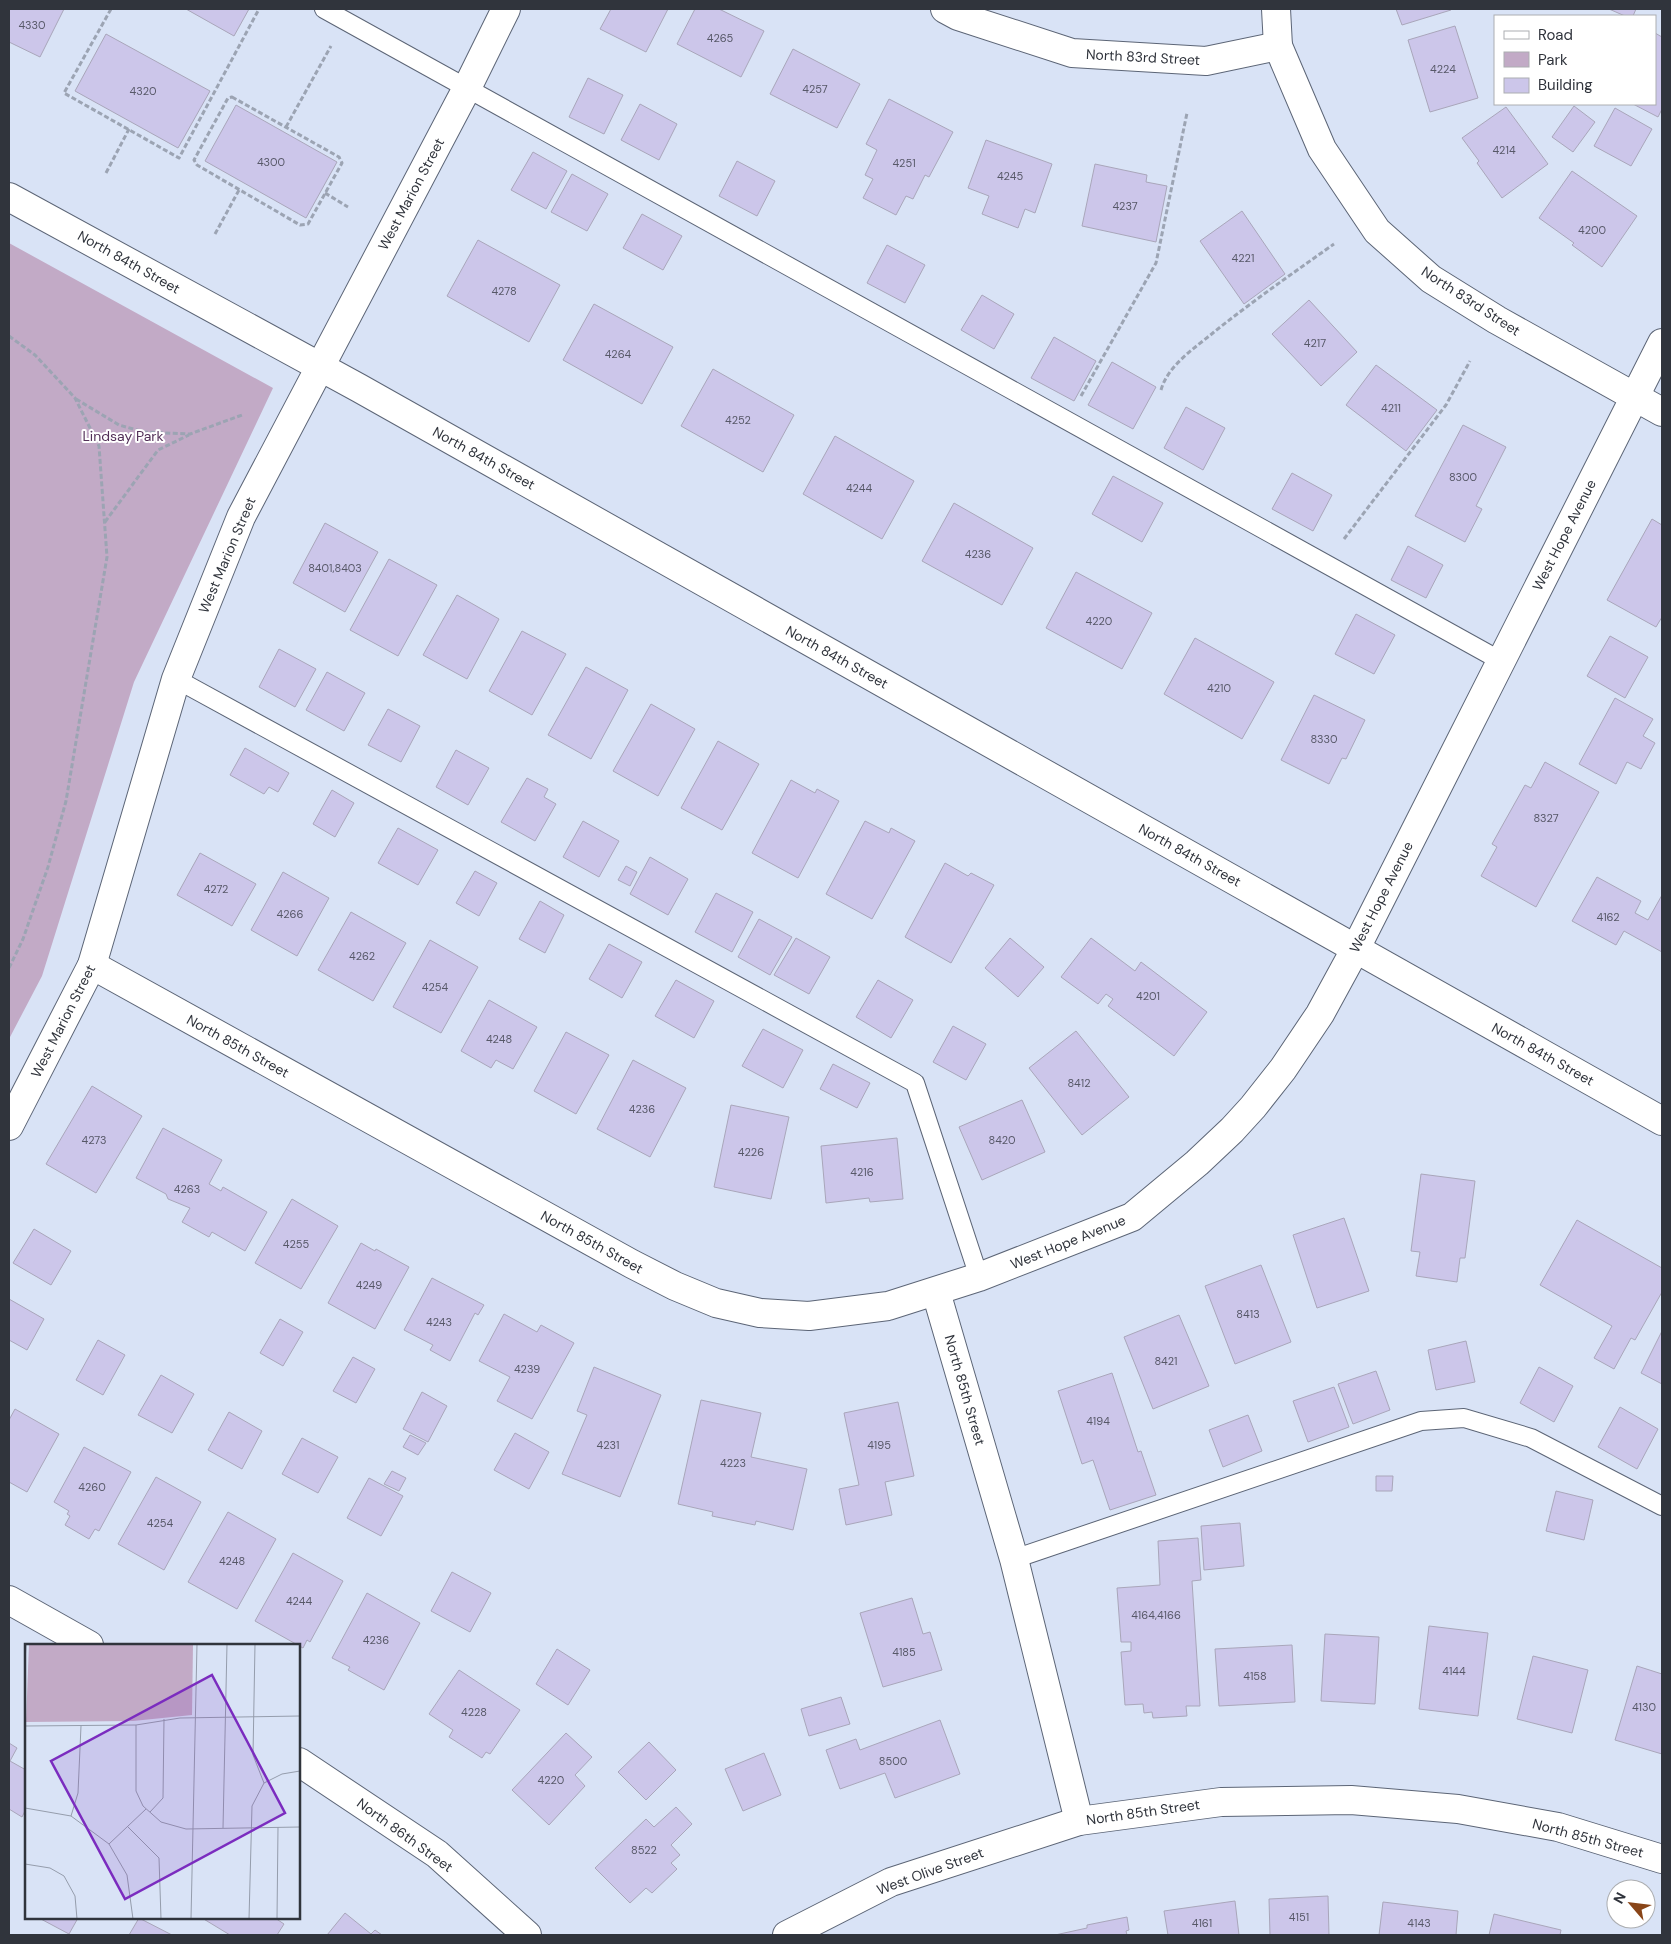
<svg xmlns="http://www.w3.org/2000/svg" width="1671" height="1944" font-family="'DM Sans',sans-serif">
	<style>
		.green { fill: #c2aac6 }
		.building { fill: #ccc6ea; stroke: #a9a6ba }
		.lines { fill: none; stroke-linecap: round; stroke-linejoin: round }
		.lane-casing { stroke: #5c6576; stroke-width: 20 }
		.street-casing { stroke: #5c6576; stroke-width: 30 }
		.secondary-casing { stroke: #5c6576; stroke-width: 30 }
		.path { stroke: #9ca4b3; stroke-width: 3; stroke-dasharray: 5 2.5; stroke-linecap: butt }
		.lane { stroke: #fff; stroke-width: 18 }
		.street { stroke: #fff; stroke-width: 28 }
		.secondary { stroke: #fff; stroke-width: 28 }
		.labels { text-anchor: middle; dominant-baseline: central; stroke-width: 4; stroke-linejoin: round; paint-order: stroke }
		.number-label { font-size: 11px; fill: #575868 }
		.street-label { font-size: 14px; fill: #30343c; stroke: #fff }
		.park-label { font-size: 14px; fill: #533058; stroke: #fff }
		.inset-road { fill: none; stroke: #959dac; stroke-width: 1 }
		.view { fill: #7b2cbf; fill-opacity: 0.15; stroke: #7b2cbf; stroke-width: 2.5 }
		.inset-edge { fill: none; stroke: #30343c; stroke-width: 2.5 }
	</style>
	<rect width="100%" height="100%" fill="#d9e3f6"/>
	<polygon class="green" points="9,243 273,388 134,682 42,976 9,1039"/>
	<g class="building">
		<polygon points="9,9 64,9 40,57 9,42"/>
		<polygon points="186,9 249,9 234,36"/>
		<polygon points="611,9 668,9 646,52 600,29"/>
		<polygon points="695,9 719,9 764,31 741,77 677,44"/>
		<polygon points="1396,9 1451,9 1451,10 1402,25"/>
		<polygon points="1609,9 1636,9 1633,16 1625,16"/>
		<polygon points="1455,26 1478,98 1430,112 1408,40"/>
		<polygon points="1655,33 1662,37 1662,109 1658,117 1633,104 1655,104"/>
		<polygon points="106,34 210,91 178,148 75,91"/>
		<polygon points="793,49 860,84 837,128 770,94"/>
		<polygon points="588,78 623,95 604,134 569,117"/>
		<polygon points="889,99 953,132 929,177 925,175 913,199 906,196 896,215 863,198 873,179 865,175 877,150 866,144"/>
		<polygon points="640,104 677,124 659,160 621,140"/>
		<polygon points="236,105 337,162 306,218 205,161"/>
		<polygon points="1574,106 1595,122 1573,152 1552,137"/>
		<polygon points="1506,107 1548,164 1502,198 1477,163 1479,161 1462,138"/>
		<polygon points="1615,108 1652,129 1631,166 1594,146"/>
		<polygon points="986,140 1052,164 1035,213 1025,209 1018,228 982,214 989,196 968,188"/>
		<polygon points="533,152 567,171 546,209 511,190"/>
		<polygon points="737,161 775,181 757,216 719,196"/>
		<polygon points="1095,164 1147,175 1146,182 1167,186 1156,242 1082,226"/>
		<polygon points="1572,171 1637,216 1602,267 1572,245 1574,243 1539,218"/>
		<polygon points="572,174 608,194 587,231 551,212"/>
		<polygon points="1242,211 1285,274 1244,304 1200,241"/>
		<polygon points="642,214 682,236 663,270 623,248"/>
		<polygon points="478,240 560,285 529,342 447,296"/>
		<polygon points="887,245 925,265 905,303 867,283"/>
		<polygon points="982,295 1014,314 994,349 961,330"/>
		<polygon points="1309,300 1357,352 1321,386 1272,334"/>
		<polygon points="594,304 673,347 642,404 563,360"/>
		<polygon points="1054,337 1096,361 1074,401 1031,378"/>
		<polygon points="1112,362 1156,387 1133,429 1088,405"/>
		<polygon points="1376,365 1437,410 1406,451 1346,405"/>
		<polygon points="713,369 794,415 763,472 681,426"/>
		<polygon points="1186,407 1225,428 1203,470 1164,448"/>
		<polygon points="1463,425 1506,447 1476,506 1482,509 1465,542 1415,516"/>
		<polygon points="835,436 914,481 882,539 803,494"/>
		<polygon points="1292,473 1332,495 1313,531 1272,509"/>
		<polygon points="1113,476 1163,503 1142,542 1092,514"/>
		<polygon points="954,503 1033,548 1002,605 922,561"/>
		<polygon points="1652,519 1662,525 1662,617 1656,627 1607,600"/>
		<polygon points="325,523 378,552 345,612 293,583"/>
		<polygon points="1408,546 1443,565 1426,598 1391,580"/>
		<polygon points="389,559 437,585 398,656 350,630"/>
		<polygon points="1076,572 1152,613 1122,669 1046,628"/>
		<polygon points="457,595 499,619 467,679 423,655"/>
		<polygon points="1356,614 1395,635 1374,674 1335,654"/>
		<polygon points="522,631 566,654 532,715 489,691"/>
		<polygon points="1610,636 1648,657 1625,698 1587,676"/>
		<polygon points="1195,638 1274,682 1242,739 1164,694"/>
		<polygon points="279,649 316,669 295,707 259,687"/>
		<polygon points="586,667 628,690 591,759 548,735"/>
		<polygon points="327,672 365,693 344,731 306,710"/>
		<polygon points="1314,695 1365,720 1346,759 1342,758 1329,784 1281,760"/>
		<polygon points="1615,698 1653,719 1643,736 1655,743 1641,769 1627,762 1616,784 1579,764"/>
		<polygon points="651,704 695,729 658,796 613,771"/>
		<polygon points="388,709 420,726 401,762 368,745"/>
		<polygon points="718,741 759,764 722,830 681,808"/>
		<polygon points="245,748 289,773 278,792 269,787 264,794 230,775"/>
		<polygon points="456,750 489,768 468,805 436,787"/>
		<polygon points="1545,762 1599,792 1536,907 1481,876 1497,847 1492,844 1525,785 1531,788"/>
		<polygon points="527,778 548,789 544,797 556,804 535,841 501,822"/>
		<polygon points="791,780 815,793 817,789 839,801 798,878 752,853"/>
		<polygon points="332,790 354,803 335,837 313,824"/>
		<polygon points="583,821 619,841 599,877 563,857"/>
		<polygon points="865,821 889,833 891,828 915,841 872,919 826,894"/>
		<polygon points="398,828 438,850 418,885 378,863"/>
		<polygon points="200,853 256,884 232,926 177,895"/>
		<polygon points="650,857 688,879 668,915 630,894"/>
		<polygon points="945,863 968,876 971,873 994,885 951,963 905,937"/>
		<polygon points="626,866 637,872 630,886 618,880"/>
		<polygon points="475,871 497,883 479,916 456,903"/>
		<polygon points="283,872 329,898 297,956 251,930"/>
		<polygon points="1597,877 1641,901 1635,913 1648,920 1662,895 1662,952 1624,931 1616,945 1572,921"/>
		<polygon points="716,893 753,912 732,952 695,932"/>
		<polygon points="540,901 564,915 545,953 519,939"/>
		<polygon points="351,912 406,943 373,1001 318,970"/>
		<polygon points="759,919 792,937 770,975 738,957"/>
		<polygon points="796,938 830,957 809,994 774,975"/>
		<polygon points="1010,938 1044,967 1018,997 985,968"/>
		<polygon points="1091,938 1135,971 1141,962 1207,1012 1174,1056 1108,1006 1113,999 1106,994 1098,1004 1061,977"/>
		<polygon points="430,940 478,967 441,1033 393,1007"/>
		<polygon points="609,944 642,962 622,998 589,979"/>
		<polygon points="676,980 714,1001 694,1038 655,1016"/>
		<polygon points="878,980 913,1000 891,1038 856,1017"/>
		<polygon points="489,1000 537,1027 513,1069 496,1060 491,1068 461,1051"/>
		<polygon points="953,1026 986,1044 966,1080 933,1062"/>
		<polygon points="763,1029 803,1050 783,1088 742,1066"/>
		<polygon points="1076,1031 1129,1097 1082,1135 1029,1068"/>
		<polygon points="566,1032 609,1055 576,1114 534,1091"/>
		<polygon points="633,1060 686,1088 650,1157 597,1129"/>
		<polygon points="833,1064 870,1083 857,1108 820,1089"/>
		<polygon points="92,1086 142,1116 96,1193 46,1164"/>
		<polygon points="1022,1100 1045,1152 982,1180 959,1127"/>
		<polygon points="731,1105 789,1117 771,1199 714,1187"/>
		<polygon points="163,1128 222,1160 209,1184 221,1191 223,1187 267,1212 245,1251 212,1232 209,1237 182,1222 190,1208 168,1199 166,1194 136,1178"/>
		<polygon points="897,1138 903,1199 870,1202 869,1198 826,1203 821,1146"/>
		<polygon points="1421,1174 1475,1181 1465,1258 1460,1258 1457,1282 1416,1276 1420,1252 1411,1251"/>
		<polygon points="292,1199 338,1226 301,1289 255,1263"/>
		<polygon points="1344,1218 1369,1291 1317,1308 1293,1235"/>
		<polygon points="1577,1220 1662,1268 1662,1292 1635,1340 1631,1338 1614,1369 1594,1358 1612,1326 1540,1285"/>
		<polygon points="34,1229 71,1251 51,1285 13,1263"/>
		<polygon points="361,1243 375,1251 376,1249 409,1267 375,1329 328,1303"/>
		<polygon points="1261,1265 1291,1342 1235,1364 1205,1286"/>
		<polygon points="432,1278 484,1305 478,1315 475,1313 450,1361 430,1350 433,1345 404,1330"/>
		<polygon points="9,1299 44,1319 27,1350 9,1340"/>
		<polygon points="504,1314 537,1332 541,1325 574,1343 532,1419 497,1401 510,1377 479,1361"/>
		<polygon points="1179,1315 1209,1386 1153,1409 1124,1337"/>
		<polygon points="280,1319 303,1332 283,1366 260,1353"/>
		<polygon points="1662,1331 1662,1384 1641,1373"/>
		<polygon points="98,1340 125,1355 103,1395 76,1380"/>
		<polygon points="1466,1341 1475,1382 1436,1390 1428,1350"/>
		<polygon points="353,1357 375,1369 356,1403 333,1391"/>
		<polygon points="594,1367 661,1395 620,1497 562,1474 587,1415 577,1411"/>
		<polygon points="1539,1367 1573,1386 1554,1422 1520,1403"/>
		<polygon points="1376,1371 1390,1410 1353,1424 1338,1384"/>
		<polygon points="1112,1373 1138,1452 1141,1451 1156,1495 1110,1510 1093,1460 1082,1464 1058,1391"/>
		<polygon points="161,1375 194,1394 172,1433 138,1415"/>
		<polygon points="1334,1387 1349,1427 1308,1442 1293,1401"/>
		<polygon points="422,1392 447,1406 428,1442 403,1429"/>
		<polygon points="701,1400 761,1413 751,1457 807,1469 793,1530 756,1521 755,1525 712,1516 713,1512 678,1504"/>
		<polygon points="898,1402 914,1476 885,1482 892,1515 846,1525 839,1489 859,1485 844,1413"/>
		<polygon points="1620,1407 1658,1429 1637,1469 1598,1447"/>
		<polygon points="15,1409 59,1434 27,1492 9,1482 9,1420"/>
		<polygon points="229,1412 262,1431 242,1469 208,1450"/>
		<polygon points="1248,1415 1262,1451 1223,1467 1209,1430"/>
		<polygon points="515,1433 549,1452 529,1489 494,1470"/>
		<polygon points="410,1435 426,1443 418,1455 403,1447"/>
		<polygon points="302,1438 338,1457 318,1493 282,1474"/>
		<polygon points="84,1447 131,1472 99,1531 95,1529 89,1539 65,1525 70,1516 67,1514 69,1511 54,1502"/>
		<polygon points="392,1471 406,1478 399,1491 384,1484"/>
		<polygon points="1376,1476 1393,1476 1392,1491 1376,1491"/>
		<polygon points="156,1477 201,1502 164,1570 118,1544"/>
		<polygon points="369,1478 403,1496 381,1536 347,1518"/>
		<polygon points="1556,1491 1593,1500 1584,1540 1546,1531"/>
		<polygon points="228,1512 276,1539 237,1609 188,1582"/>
		<polygon points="1240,1523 1244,1566 1204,1570 1201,1526"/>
		<polygon points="1198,1538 1201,1580 1192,1581 1200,1706 1186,1706 1187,1716 1153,1718 1152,1712 1144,1713 1143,1704 1125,1705 1121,1652 1131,1651 1131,1642 1121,1642 1117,1588 1160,1585 1158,1541"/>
		<polygon points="293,1553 343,1581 310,1642 307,1640 303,1648 255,1621"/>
		<polygon points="452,1572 491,1593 470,1632 431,1611"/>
		<polygon points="367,1593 420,1623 384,1690 348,1670 350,1667 332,1658"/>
		<polygon points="912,1598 923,1634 930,1632 942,1670 883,1687 860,1613"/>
		<polygon points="1429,1626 1488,1633 1478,1716 1419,1709"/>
		<polygon points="1325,1634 1379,1637 1375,1704 1321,1701"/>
		<polygon points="1292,1645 1295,1702 1219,1706 1215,1649"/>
		<polygon points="557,1649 590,1670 568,1705 536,1684"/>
		<polygon points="1533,1656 1588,1670 1572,1733 1517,1719"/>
		<polygon points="1637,1666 1662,1674 1662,1754 1615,1740"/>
		<polygon points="459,1670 520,1710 490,1754 486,1752 482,1758 449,1737 453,1730 429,1714"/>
		<polygon points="841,1697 850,1724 809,1736 801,1709"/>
		<polygon points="940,1720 960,1774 895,1798 885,1773 840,1789 826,1750 856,1739 860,1750"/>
		<polygon points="566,1733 592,1757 575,1775 585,1786 549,1825 512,1790"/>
		<polygon points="649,1742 676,1770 646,1800 618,1772"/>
		<polygon points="9,1743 17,1748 10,1761 26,1770 26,1809 22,1817 9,1809"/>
		<polygon points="764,1753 781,1795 743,1811 725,1769"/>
		<polygon points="676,1807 692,1824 671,1845 680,1855 671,1863 677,1869 652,1893 646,1888 630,1903 595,1868 646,1819 654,1827"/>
		<polygon points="1328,1896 1329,1935 1270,1935 1269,1899"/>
		<polygon points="1235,1901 1239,1935 1168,1935 1164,1911"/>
		<polygon points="1383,1902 1458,1911 1456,1935 1379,1935"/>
		<polygon points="345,1913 371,1934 375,1930 382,1935 327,1935"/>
		<polygon points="1494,1914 1561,1930 1560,1935 1489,1935"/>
		<polygon points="1127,1917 1129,1930 1126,1931 1127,1935 1055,1935 1087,1928 1087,1925"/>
		<polygon points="39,1918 78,1918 69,1934"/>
		<polygon points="139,1918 172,1935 129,1935"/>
		<polygon points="202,1918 275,1918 284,1924 277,1935 230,1935"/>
	</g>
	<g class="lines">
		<defs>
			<g id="lane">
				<polyline points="324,9 1501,661"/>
				<polyline points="176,679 915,1083 979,1277"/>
				<polyline points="1014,1559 1421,1421 1464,1418 1531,1438 1662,1506"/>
			</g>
			<g id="street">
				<polyline points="945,9 958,16 1072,53 1206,61 1278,46 1322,149 1377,231 1431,279 1497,320 1662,412"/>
				<polyline points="1276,9 1278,46"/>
				<polyline points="92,965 632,1264 675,1286 716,1303 760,1313 809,1316 888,1306 979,1277 1132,1217 1197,1163 1232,1130 1253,1107 1283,1069 1320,1014 1356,948 1662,343"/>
				<polyline points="9,1126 92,965 176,679 241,517 467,88 506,9"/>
				<polyline points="936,1292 1014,1559 1079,1821"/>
				<polyline points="9,1600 89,1645"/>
				<polyline points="299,1762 437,1854 527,1935"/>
				<polyline points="787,1935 891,1882 1079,1821 1221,1802 1351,1800 1458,1809 1558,1827 1662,1859"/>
			</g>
			<polyline id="secondary" points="9,197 359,388 1662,1121"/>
		</defs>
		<use href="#lane" class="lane-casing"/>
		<use href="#street" class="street-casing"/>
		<use href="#secondary" class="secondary-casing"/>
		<g class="path">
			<polyline points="111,9 64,93 179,158 259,9"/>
			<polygon points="232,97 339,157 342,163 308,224 300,225 197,165 194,160 228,98"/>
			<polyline points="286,127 331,46"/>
			<polyline points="106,173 129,129"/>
			<polyline points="325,193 348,207"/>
			<polyline points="215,234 239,190"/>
			<polyline points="9,336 35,355 75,398 99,446 107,557 66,801 48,867 23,939 9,968"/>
			<path d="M 1161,390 C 1168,365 1195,348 1214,332 C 1253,301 1293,273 1334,244"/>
			<polyline points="1081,396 1156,263 1187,113"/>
			<polyline points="76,399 119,425 144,432 190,434 242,415"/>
			<polyline points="105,522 158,450 189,435"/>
			<polyline points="1344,539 1446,405 1470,361"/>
		</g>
		<use href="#lane" class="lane"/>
		<use href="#street" class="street"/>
		<use href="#secondary" class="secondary"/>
	</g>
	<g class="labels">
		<g class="number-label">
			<text x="32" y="25">4330</text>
			<text x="720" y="38">4265</text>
			<text x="1443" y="69">4224</text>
			<text x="815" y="89">4257</text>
			<text x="143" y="91">4320</text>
			<text x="1504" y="150">4214</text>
			<text x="271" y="162">4300</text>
			<text x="904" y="163">4251</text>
			<text x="1010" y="176">4245</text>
			<text x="1125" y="206">4237</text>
			<text x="1592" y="230">4200</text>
			<text x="1243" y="258">4221</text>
			<text x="504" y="291">4278</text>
			<text x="1315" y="343">4217</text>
			<text x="618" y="354">4264</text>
			<text x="1391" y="408">4211</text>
			<text x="738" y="420">4252</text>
			<text x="1463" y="477">8300</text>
			<text x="859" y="488">4244</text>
			<text x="978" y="554">4236</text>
			<text x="335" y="568">8401,8403</text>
			<text x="1099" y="621">4220</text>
			<text x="1219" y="688">4210</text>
			<text x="1324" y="739">8330</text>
			<text x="1546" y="818">8327</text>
			<text x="216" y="889">4272</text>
			<text x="290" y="914">4266</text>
			<text x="1608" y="917">4162</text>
			<text x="362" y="956">4262</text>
			<text x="435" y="987">4254</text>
			<text x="1148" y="996">4201</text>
			<text x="499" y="1039">4248</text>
			<text x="1079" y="1083">8412</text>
			<text x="642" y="1109">4236</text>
			<text x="94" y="1140">4273</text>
			<text x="1002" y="1140">8420</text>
			<text x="751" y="1152">4226</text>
			<text x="862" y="1172">4216</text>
			<text x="187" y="1189">4263</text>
			<text x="296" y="1244">4255</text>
			<text x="369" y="1285">4249</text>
			<text x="1248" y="1314">8413</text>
			<text x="439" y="1322">4243</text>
			<text x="1166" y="1361">8421</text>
			<text x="527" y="1369">4239</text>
			<text x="1098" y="1421">4194</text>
			<text x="608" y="1445">4231</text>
			<text x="879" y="1445">4195</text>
			<text x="733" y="1463">4223</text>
			<text x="92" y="1487">4260</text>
			<text x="160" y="1523">4254</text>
			<text x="232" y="1561">4248</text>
			<text x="299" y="1601">4244</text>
			<text x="1156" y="1615">4164,4166</text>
			<text x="376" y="1640">4236</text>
			<text x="904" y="1652">4185</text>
			<text x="1454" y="1671">4144</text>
			<text x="1255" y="1676">4158</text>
			<text x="1644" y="1707">4130</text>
			<text x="474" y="1712">4228</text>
			<text x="893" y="1761">8500</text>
			<text x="551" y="1780">4220</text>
			<text x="644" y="1850">8522</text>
			<text x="1299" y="1917">4151</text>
			<text x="1202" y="1923">4161</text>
			<text x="1419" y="1923">4143</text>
		</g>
		<g class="street-label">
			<text transform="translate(1143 57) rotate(3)">North 83rd Street</text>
			<text transform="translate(411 194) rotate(-62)">West Marion Street</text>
			<text transform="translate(129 262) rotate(29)">North 84th Street</text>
			<text transform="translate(1471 301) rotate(33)">North 83rd Street</text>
			<text transform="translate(484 458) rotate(29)">North 84th Street</text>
			<text transform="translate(1564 535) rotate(-63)">West Hope Avenue</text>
			<text transform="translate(227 555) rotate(-67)">West Marion Street</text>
			<text transform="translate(837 657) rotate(29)">North 84th Street</text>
			<text transform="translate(1190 855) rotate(29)">North 84th Street</text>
			<text transform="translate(1381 897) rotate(-63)">West Hope Avenue</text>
			<text transform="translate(63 1021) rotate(-63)">West Marion Street</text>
			<text transform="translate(238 1046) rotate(29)">North 85th Street</text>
			<text transform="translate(1543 1054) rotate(29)">North 84th Street</text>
			<text transform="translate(592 1242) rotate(29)">North 85th Street</text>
			<text transform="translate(1068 1242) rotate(-22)">West Hope Avenue</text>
			<text transform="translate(965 1390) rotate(74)">North 85th Street</text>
			<text transform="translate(1143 1812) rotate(-8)">North 85th Street</text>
			<text transform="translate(405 1835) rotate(36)">North 86th Street</text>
			<text transform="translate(1588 1838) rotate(15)">North 85th Street</text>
			<text transform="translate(930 1871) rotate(-20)">West Olive Street</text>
		</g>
		<g class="park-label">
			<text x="123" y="436">Lindsay Park</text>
		</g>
	</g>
	<g transform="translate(25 1644)">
		<rect width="275" height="275" fill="#d9e3f6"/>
		<path d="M 4,0 L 168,0 L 167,71 L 108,77 L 1,78 Z" fill="#c2aac6"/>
		<path class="inset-road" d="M 0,20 L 1,0M 111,81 L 111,147 L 118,162 L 136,178 L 161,185 L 275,183M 0,82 L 111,81 L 155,74 L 275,72M 239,139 L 257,130 L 275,127M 0,164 L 46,172 L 84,200 L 102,231 L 108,275M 125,168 L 138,154 L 139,75M 46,172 L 53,149 L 56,82M 103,183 L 134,214 L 136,275M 198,184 L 202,0M 84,200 L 121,165M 0,220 L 25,224 L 39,232 L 50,252 L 52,275M 166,275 L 172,0M 224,275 L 227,162 L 239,139 L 228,111 L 230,0M 252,275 L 253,183"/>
		<path class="view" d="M 187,31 L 260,169 L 100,255 L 26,117 Z"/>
		<rect width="275" height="275" class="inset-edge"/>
	</g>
	<rect width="1671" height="1944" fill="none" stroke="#30343c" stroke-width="20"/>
	<rect x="1494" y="15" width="162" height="90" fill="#ffffff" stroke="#acaeb1"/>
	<rect x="1504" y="31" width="25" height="8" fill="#ffffff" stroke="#acaeb1"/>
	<text x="1538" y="40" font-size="15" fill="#30343c">Road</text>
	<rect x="1504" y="52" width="25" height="15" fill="#c2aac6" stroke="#acaeb1"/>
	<text x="1538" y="65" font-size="15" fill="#30343c">Park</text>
	<rect x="1504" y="78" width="25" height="15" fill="#ccc6ea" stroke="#acaeb1"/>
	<text x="1538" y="90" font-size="15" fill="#30343c">Building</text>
	<g transform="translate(1631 1904) rotate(298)"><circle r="24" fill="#ffffff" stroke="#acaeb1"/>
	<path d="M0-4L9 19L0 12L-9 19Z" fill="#894518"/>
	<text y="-8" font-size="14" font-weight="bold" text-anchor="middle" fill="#30343c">N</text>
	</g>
</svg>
